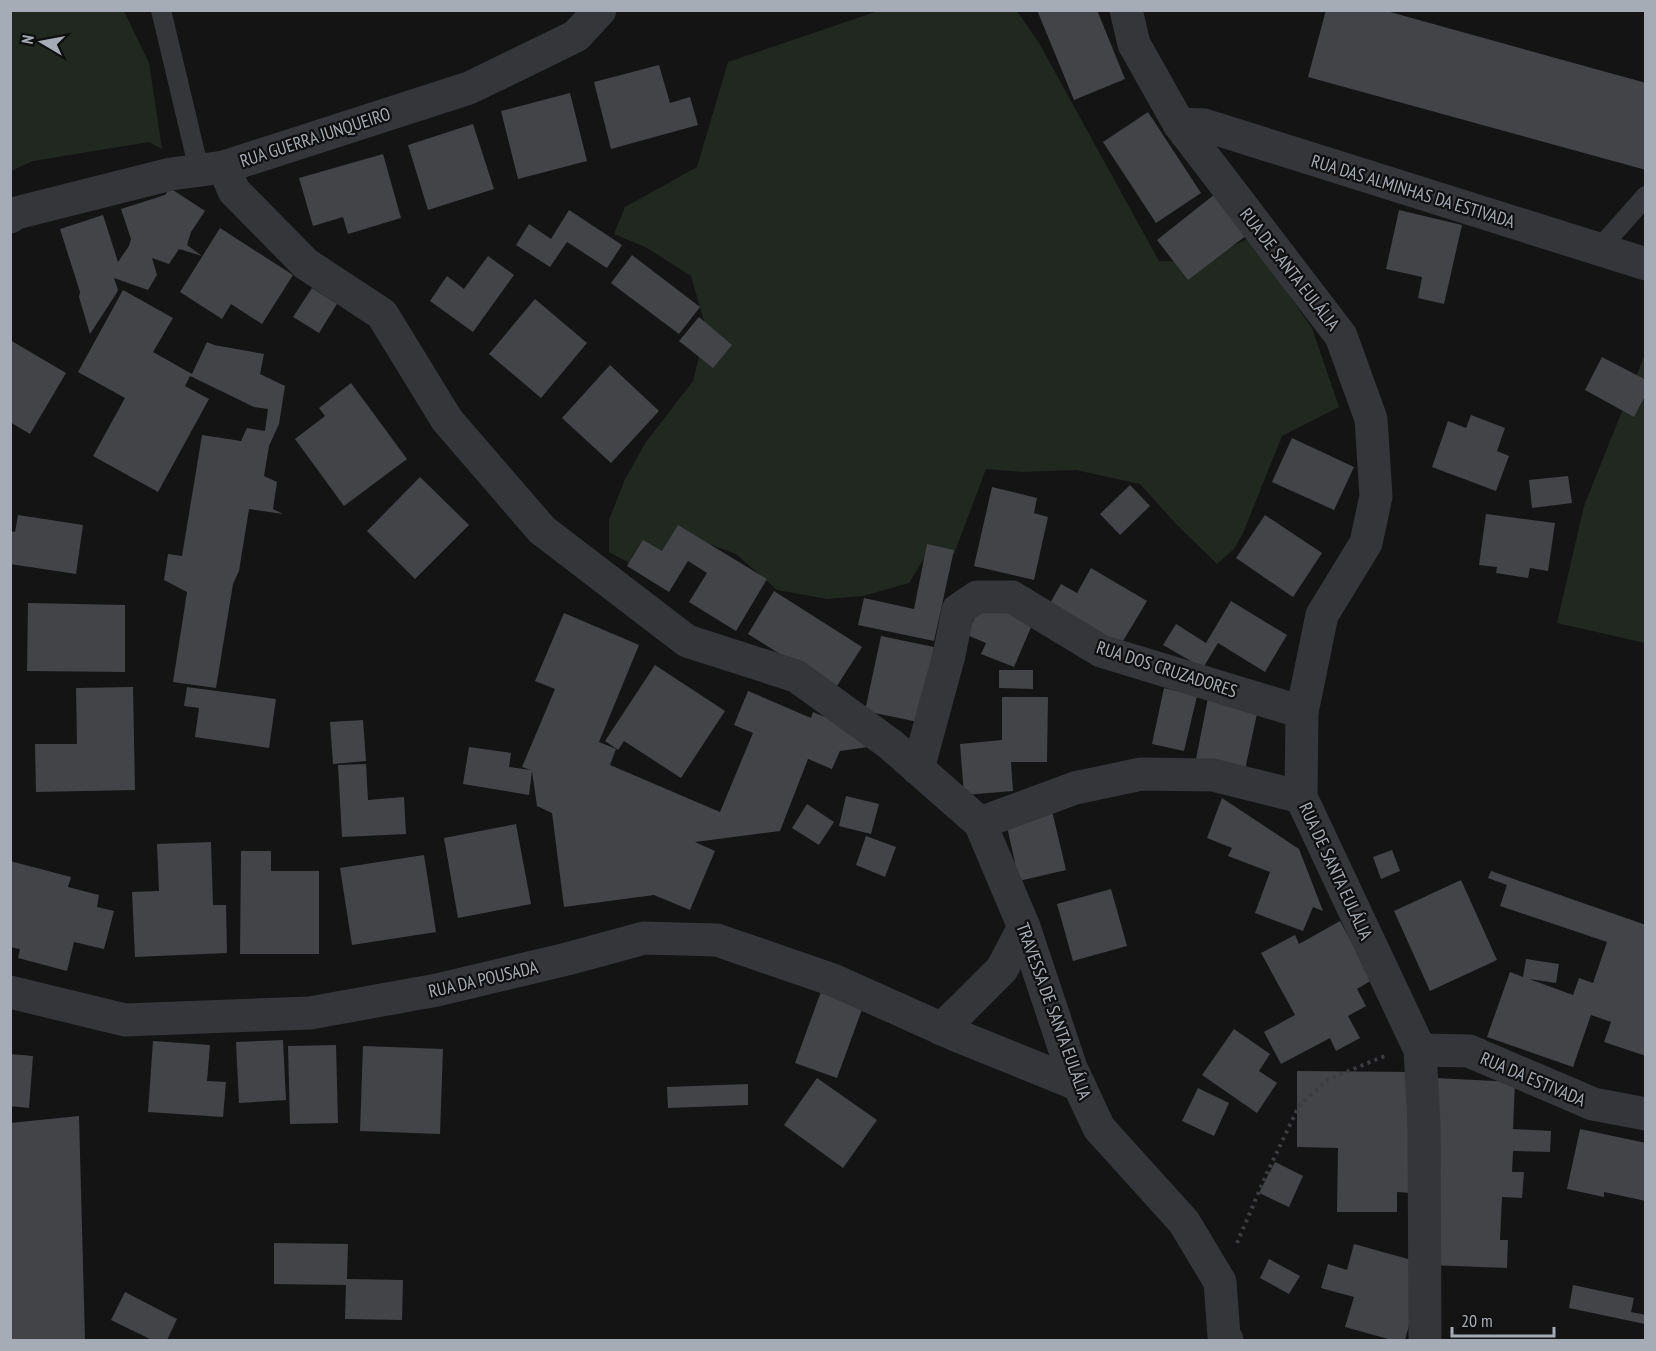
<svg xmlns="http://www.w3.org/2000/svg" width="1656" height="1351" font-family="'PT Sans Narrow',sans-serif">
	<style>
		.green { fill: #202820 }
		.building { fill: #434448 }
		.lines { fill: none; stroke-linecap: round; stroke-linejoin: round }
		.path { stroke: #3b3d41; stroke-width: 4; stroke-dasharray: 3 4.5; stroke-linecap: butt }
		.service { stroke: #35363a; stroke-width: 20 }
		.minor { stroke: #35363a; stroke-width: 33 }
		.tertiary { stroke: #35363a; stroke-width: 33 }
		.labels { text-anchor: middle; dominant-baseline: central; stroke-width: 4.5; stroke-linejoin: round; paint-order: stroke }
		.street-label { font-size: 18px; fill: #a6acb5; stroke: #0f0f10 }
	</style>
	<rect width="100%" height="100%" fill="#141415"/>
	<g class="green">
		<polygon points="10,11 124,11 149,63 162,149 149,142 33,161 11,171"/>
		<polygon points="878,11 1017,11 1039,43 1159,261 1199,262 1249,238 1312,328 1339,407 1282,436 1243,533 1234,549 1217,564 1177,525 1140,484 1076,470 1023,472 986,469 954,554 930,549 909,583 863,596 827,599 777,590 736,554 693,538 633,565 609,552 609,520 625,479 646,442 693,381 706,328 691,276 647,248 614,234 625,207 697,167 728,62"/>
		<polygon points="1645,354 1645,643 1557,623 1584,506"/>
	</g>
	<g class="building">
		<polygon points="1037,10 1097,10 1125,79 1074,100"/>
		<polygon points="1326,10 1383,10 1646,83 1646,170 1308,77"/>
		<polygon points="659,65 670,103 690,97 698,125 611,149 594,82"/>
		<polygon points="570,93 587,161 518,179 501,111"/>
		<polygon points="1148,112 1201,193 1156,223 1103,142"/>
		<polygon points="473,124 494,189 428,210 408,145"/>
		<polygon points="383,154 401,218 348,234 343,217 313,226 299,178"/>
		<polygon points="170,188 205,211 191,232 187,245 202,256 179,249 169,264 152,258 157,275 148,290 114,278 118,290 116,294 90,334 79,297 80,292 60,229 103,215 118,262 129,246 131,239 121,209 165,195"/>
		<polygon points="1215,194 1247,235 1188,280 1157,240"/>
		<polygon points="569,210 622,245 607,268 567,242 550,267 516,245 529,224 551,239"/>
		<polygon points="1399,210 1462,225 1444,304 1418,298 1422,277 1386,269"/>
		<polygon points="220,228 293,275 262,324 231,304 222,319 180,292"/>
		<polygon points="632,255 700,307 679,334 611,283"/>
		<polygon points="488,256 514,275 473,332 430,301 447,276 464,289"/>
		<polygon points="312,288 337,304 319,333 293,317"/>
		<polygon points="123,290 173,318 153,352 192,374 207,342 214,345 264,354 260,374 285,386 279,424 269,446 264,476 277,482 273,509 283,514 249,509 239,571 233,584 216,688 173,682 187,592 164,580 168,554 182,556 202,435 241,441 247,428 265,431 268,409 254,407 190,376 185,386 209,399 158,492 93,456 125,398 78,372"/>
		<polygon points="535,299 587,343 541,398 489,354"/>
		<polygon points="699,317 732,345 713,368 679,341"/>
		<polygon points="10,340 66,373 30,434 10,422"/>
		<polygon points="1602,357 1646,380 1646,394 1634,417 1585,390"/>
		<polygon points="610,365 659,411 611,463 562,418"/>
		<polygon points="351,383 407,459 344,506 295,439 325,416 319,408"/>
		<polygon points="1471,415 1505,428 1497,451 1509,456 1496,491 1432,467 1448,421 1466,428"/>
		<polygon points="1292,438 1354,467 1334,510 1272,482"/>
		<polygon points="1568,476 1572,503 1532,508 1529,480"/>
		<polygon points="420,477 469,525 415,579 367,531"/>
		<polygon points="1130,485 1150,506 1120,535 1100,514"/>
		<polygon points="992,487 1037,498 1034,513 1048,517 1034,580 974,566"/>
		<polygon points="1486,514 1555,523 1548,571 1530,568 1528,578 1496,573 1497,567 1479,565"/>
		<polygon points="18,515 83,525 76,574 10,564 10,531 15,532"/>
		<polygon points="1265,515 1322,553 1293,597 1236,558"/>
		<polygon points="678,525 767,579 736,631 689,602 707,573 688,561 669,592 627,566 643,540 662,551"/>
		<polygon points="927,544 954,550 934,641 858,625 864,598 914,609"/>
		<polygon points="1091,568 1147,601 1117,651 1046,610 1061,584 1077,593"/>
		<polygon points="774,591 862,647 835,689 748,634"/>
		<polygon points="984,596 1035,618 1014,667 981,654 986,643 967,635"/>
		<polygon points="1231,601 1287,635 1265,672 1218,643 1203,668 1163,645 1176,624 1206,643"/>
		<polygon points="28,603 125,605 125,672 27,671"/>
		<polygon points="564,613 639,645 599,742 616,749 610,765 720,812 753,733 734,725 748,691 811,718 813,712 889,744 840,751 832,769 808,759 780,831 695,842 715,851 690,910 654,895 564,907 552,813 537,806 532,771 529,795 463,784 469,747 511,753 509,767 531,770 522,767 555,689 535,681"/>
		<polygon points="881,636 934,647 918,722 865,711"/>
		<polygon points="655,665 725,711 681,778 624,741 618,750 605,741"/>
		<polygon points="999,670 1033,670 1033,689 999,688"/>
		<polygon points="133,687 135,790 36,792 35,744 77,744 76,688"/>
		<polygon points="187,687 276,699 269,748 195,737 199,708 184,706"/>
		<polygon points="1164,688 1197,696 1184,751 1152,744"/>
		<polygon points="1002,697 1048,697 1047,762 1011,762 1013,791 964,795 960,744 1002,740"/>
		<polygon points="1208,698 1258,709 1245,770 1196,759"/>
		<polygon points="363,720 366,761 333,764 330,722"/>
		<polygon points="366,764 368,800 404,797 406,834 342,837 338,765"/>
		<polygon points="846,796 879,804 871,834 839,826"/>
		<polygon points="1222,798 1299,849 1323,911 1313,907 1303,931 1255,913 1270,872 1228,856 1232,848 1207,838"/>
		<polygon points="807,804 834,822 819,845 792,828"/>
		<polygon points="1052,811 1066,870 1019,881 1006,822"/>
		<polygon points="516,824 531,904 458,918 444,838"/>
		<polygon points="866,836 896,847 885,877 856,865"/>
		<polygon points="211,842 213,905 226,905 227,953 135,957 132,892 159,891 157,844"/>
		<polygon points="1392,850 1400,871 1381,879 1373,857"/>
		<polygon points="241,851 271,851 271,871 319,871 319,954 240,954"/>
		<polygon points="424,855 436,932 352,945 340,868"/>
		<polygon points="10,861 71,877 68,887 99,895 97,907 114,911 104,949 74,942 67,971 18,958 20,949 10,947"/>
		<polygon points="1491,871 1646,925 1646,1056 1604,1042 1611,1022 1591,1015 1573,1067 1487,1037 1510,972 1523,977 1526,959 1559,964 1556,983 1529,979 1573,995 1579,978 1593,983 1607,942 1500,906 1507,885 1488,878"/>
		<polygon points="1461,880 1497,960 1430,991 1394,911"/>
		<polygon points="1111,889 1127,946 1073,961 1057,904"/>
		<polygon points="1340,921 1372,980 1357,989 1366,1006 1348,1016 1360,1038 1336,1051 1330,1038 1281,1064 1264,1032 1295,1015 1261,953 1295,935 1299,944"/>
		<polygon points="822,989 864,1004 837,1078 795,1063"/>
		<polygon points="1234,1029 1270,1054 1259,1071 1277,1083 1257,1113 1202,1075"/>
		<polygon points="283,1040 286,1100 239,1103 236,1042"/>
		<polygon points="153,1041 210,1045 207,1081 226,1082 223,1117 148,1112"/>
		<polygon points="336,1045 338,1123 290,1124 288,1046"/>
		<polygon points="363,1046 443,1049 440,1134 360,1131"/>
		<polygon points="10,1054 33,1056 29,1108 10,1106"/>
		<polygon points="1297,1071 1413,1072 1412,1193 1397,1192 1397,1212 1337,1212 1338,1148 1297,1147"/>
		<polygon points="817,1078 877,1120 843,1168 784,1125"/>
		<polygon points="1436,1078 1515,1082 1513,1129 1551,1131 1550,1152 1513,1151 1512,1172 1524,1172 1522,1198 1502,1197 1500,1240 1508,1240 1507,1268 1428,1265"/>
		<polygon points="748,1084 748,1105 668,1108 667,1087"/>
		<polygon points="1198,1088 1229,1103 1214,1136 1182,1121"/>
		<polygon points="79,1116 85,1340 10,1340 10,1123"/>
		<polygon points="1580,1129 1646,1143 1646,1201 1604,1192 1604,1197 1567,1189"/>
		<polygon points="1275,1162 1303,1176 1289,1207 1259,1193"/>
		<polygon points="274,1243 348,1244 347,1279 403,1280 402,1320 345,1319 346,1285 274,1284"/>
		<polygon points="1354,1244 1426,1264 1405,1340 1392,1340 1345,1327 1354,1297 1321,1288 1328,1264 1347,1270"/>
		<polygon points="1269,1259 1300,1276 1289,1294 1260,1278"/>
		<polygon points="1573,1285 1634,1298 1631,1312 1646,1315 1645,1324 1569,1308"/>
		<polygon points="125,1292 177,1319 167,1340 152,1340 111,1320"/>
	</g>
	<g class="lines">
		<polyline class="path" points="1237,1243 1267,1173 1299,1106 1327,1080 1387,1055"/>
		<g class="service">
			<polyline points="161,10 199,170"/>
			<polyline points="1599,249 1646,196"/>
		</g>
		<g class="minor">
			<polyline points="1126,10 1134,44 1179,124 1341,336 1371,419 1376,496 1366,543 1322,615 1302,712 1301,797 1420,1050 1424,1125 1425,1340"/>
			<polyline points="1179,124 1204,125 1646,264"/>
			<polyline points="224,167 234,191 306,264 382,314 447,420 542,530 687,641 796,676 890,744 980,823 1024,927 1071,1068 1099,1128 1184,1222 1220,1282 1224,1336 1227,1340"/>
			<polyline points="918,769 949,655 958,610 977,597 1012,597 1101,651 1302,712"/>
			<polyline points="980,823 1075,788 1141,774 1213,775 1301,797"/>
			<polyline points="10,992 125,1020 310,1013 437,990 567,959 644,938 717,940 833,980 958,1036 1079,1085"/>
			<polyline points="941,1029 960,1011 1002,969 1024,927"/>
			<polyline points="1420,1050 1469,1051 1593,1104 1646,1114"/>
		</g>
		<polyline class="tertiary" points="10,217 16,213 171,174 224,167 469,88 576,36 600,10"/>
	</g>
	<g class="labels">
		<g class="street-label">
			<text transform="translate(315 137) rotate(-18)">RUA GUERRA JUNQUEIRO</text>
			<text transform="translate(1413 191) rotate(17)">RUA DAS ALMINHAS DA ESTIVADA</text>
			<text transform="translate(1290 269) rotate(52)">RUA DE SANTA EULÁLIA</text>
			<text transform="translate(1167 669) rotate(18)">RUA DOS CRUZADORES</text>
			<text transform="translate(1336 871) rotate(65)">RUA DE SANTA EULÁLIA</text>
			<text transform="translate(483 979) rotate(-13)">RUA DA POUSADA</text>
			<text transform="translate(1054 1011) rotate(70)">TRAVESSA DE SANTA EULÁLIA</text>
			<text transform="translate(1533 1079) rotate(23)">RUA DA ESTIVADA</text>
		</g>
	</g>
	<rect width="1656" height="1351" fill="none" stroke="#a6acb5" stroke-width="24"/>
	<g transform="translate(42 42) rotate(280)" stroke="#0f0f10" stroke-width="4.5" paint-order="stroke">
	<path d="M0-4.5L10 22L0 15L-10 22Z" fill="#a6acb5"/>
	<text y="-9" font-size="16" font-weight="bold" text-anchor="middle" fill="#a6acb5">N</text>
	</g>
	<path d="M1452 1327v9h102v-9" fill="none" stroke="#a6acb5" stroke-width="3"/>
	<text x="1461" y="1327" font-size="18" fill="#a6acb5" stroke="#0f0f10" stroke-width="4.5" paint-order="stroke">20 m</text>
</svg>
